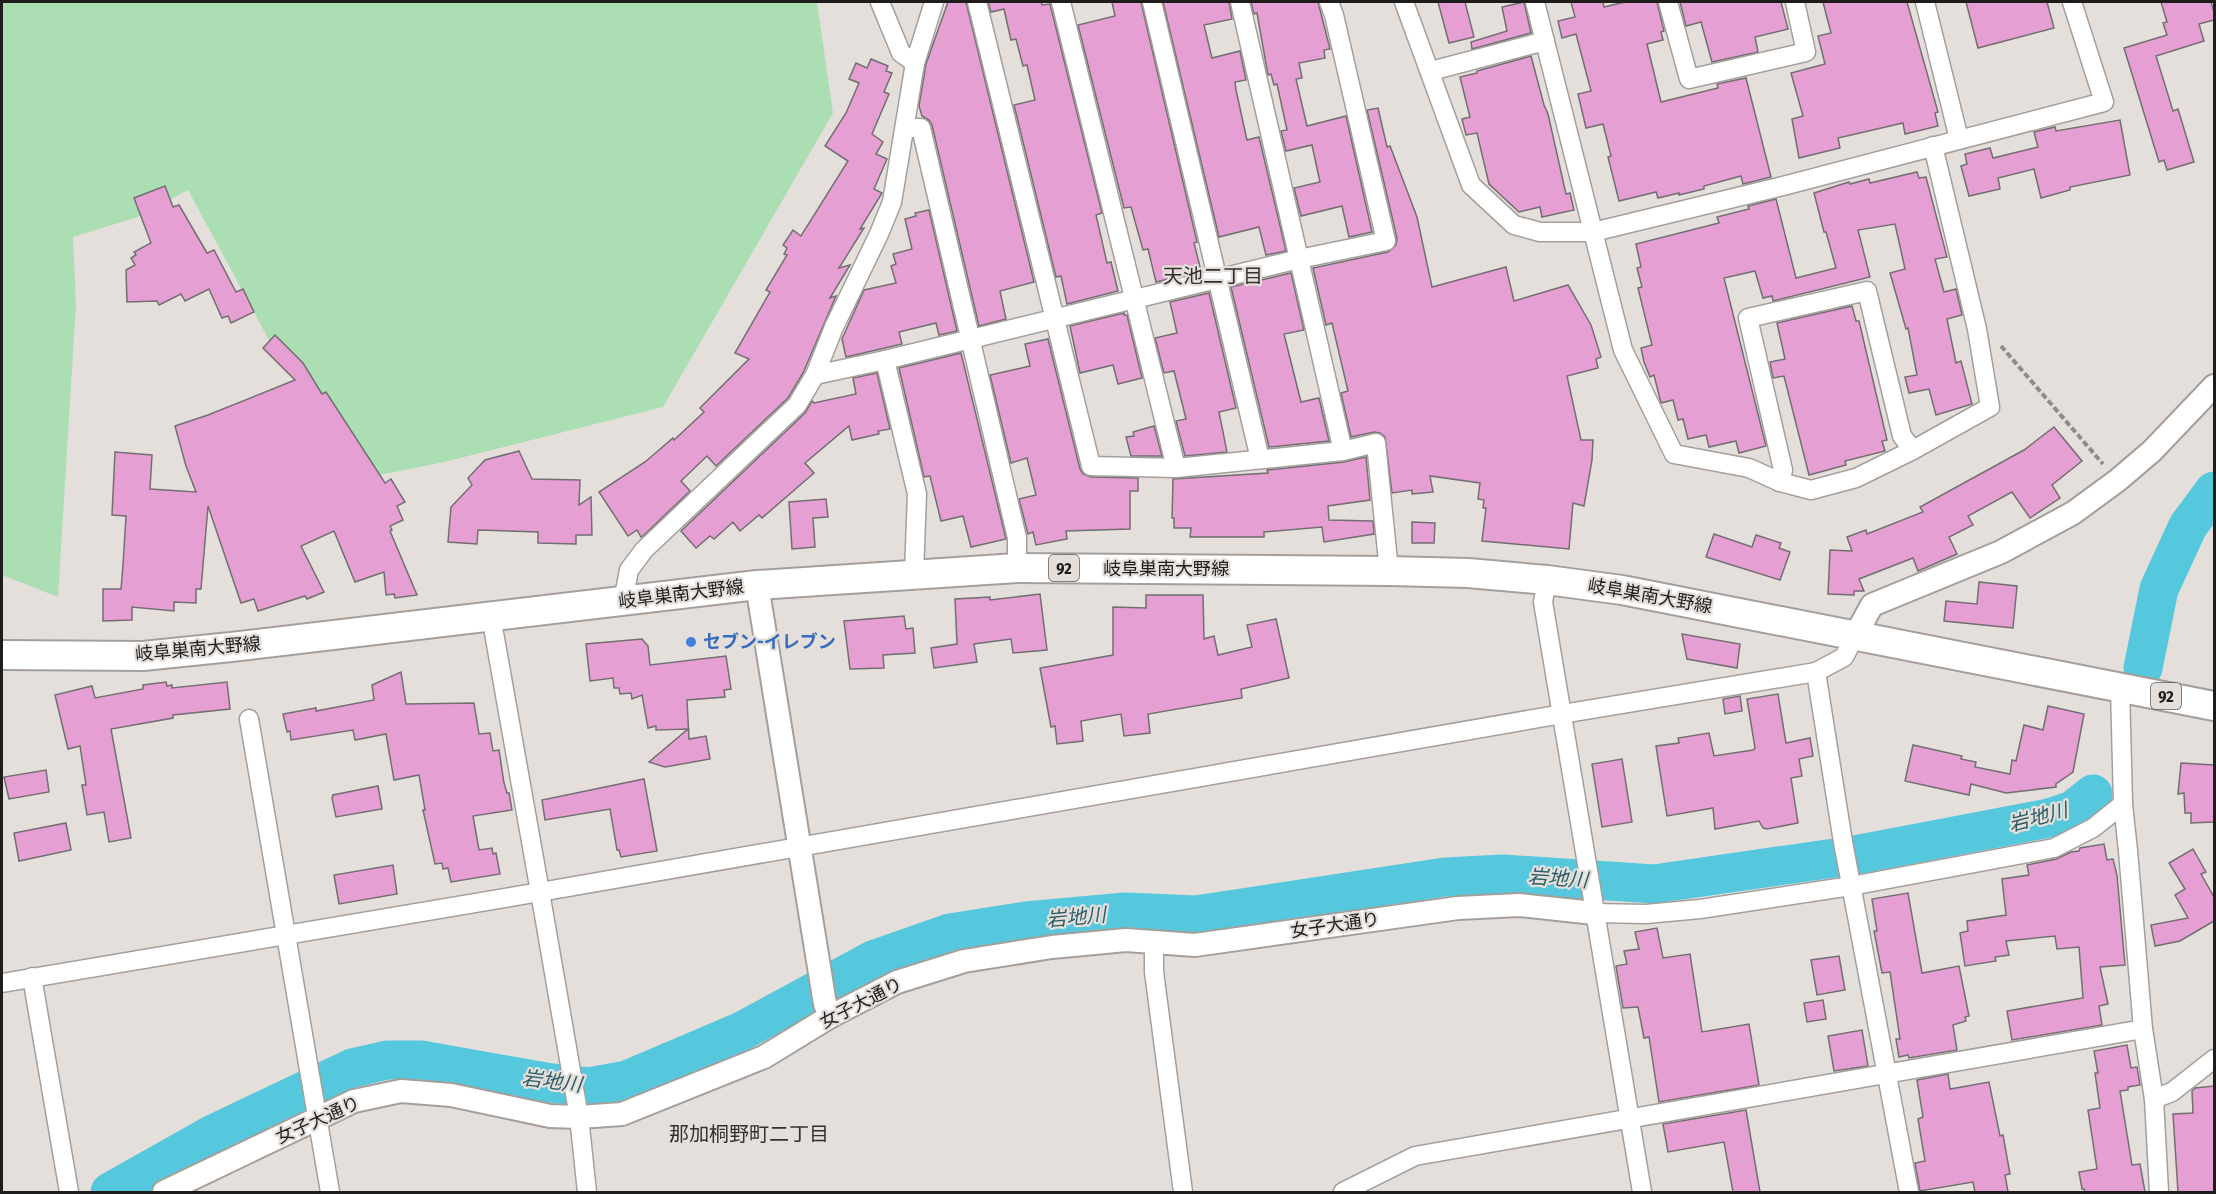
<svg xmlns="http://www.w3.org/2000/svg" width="2216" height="1194" font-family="'Fira Sans Condensed','Noto Sans JP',sans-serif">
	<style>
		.green { fill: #acdeb4 }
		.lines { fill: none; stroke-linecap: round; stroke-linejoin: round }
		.river { stroke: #56c8dd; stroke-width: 39 }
		.building { fill: #e69fd3; stroke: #726e71; stroke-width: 1.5 }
		.minor-casing { stroke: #a59f9c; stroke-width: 21 }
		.tertiary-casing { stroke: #a59f9c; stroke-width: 26 }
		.primary-casing { stroke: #a59f9c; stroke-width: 32 }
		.path { stroke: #8f8b88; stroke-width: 4; stroke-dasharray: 6 3; stroke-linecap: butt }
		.minor { stroke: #fff; stroke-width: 18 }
		.tertiary { stroke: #fff; stroke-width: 22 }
		.primary { stroke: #fff; stroke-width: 28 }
		.shop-dot { fill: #3f7fe0; stroke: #e5dfdc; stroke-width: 2 }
		.labels { text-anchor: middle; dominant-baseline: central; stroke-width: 4.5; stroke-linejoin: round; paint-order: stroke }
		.shield { fill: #e5dfdc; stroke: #5a5756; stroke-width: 1.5 }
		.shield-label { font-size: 16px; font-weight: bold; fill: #1f1d1c }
		.street-label { font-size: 18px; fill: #1f1d1c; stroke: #e5dfdc }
		.shop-label { font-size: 18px; font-weight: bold; fill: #366cbe; stroke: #e5dfdc; text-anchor: start }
		.neighbourhood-label { font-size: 20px; fill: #342f2e; stroke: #e5dfdc }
		.water-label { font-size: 20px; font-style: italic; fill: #2c5d66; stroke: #e5dfdc }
	</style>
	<rect width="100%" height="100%" fill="#e5dfdc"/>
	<polygon class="green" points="2,2 817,2 833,113 663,407 444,462 375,476 276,353 188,190 138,217 73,237 76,305 58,597 2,575"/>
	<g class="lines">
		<g class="river">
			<polyline points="2143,668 2159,589 2188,526 2214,491"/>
			<polyline points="110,1192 213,1134 352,1068 387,1060 421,1060 551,1083 589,1087 627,1080 742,1031 873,960 950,933 1026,921 1125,912 1196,915 1445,877 1503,874 1654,884 1855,855 2049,818 2073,810 2093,794"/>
		</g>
	</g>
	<g class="building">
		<polygon points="948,2 966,2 1034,282 1000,291 1006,319 979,326 932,125 929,120 922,116 919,106 926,64"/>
		<polygon points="988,2 1041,2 1042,5 1050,4 1102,213 1096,215 1107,263 1111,262 1118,291 1067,304 1061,276 1056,277 1014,105 1035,100 1027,65 1023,66 1016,39 1011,40 1004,9 991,12"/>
		<polygon points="1112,2 1141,2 1197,242 1194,243 1201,271 1156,282 1148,249 1143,250 1131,207 1124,208 1078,25 1115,16"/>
		<polygon points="1163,2 1229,2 1232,19 1204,25 1212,58 1240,51 1246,80 1235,82 1236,90 1247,140 1259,137 1286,251 1266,255 1259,227 1219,237"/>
		<polygon points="1251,2 1318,2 1330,49 1324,50 1325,58 1299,63 1302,78 1296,79 1307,126 1346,116 1372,232 1349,237 1342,206 1301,216 1294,188 1320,182 1312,145 1286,151 1281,131 1287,130 1277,84 1274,85 1271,74 1268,75 1257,13 1254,14"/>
		<polygon points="1438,2 1465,2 1474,37 1449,43"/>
		<polygon points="1524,2 1531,33 1472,49 1471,42 1507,31 1502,7"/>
		<polygon points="1571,2 1603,2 1604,7 1625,2 1657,2 1664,31 1661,32 1663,40 1647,44 1661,102 1718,88 1717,84 1746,78 1771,177 1743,184 1741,176 1704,186 1704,189 1679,195 1679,193 1658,198 1656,192 1619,201 1608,157 1611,156 1603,124 1586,128 1578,94 1591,91 1576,34 1562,38 1558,21 1575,17"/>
		<polygon points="1680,2 1781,2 1788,29 1755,37 1758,52 1712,62 1701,22 1686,26"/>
		<polygon points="1823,2 1907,2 1938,112 1935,113 1938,126 1905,134 1903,123 1838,138 1840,148 1799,158 1792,119 1803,116 1791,73 1825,64 1818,36 1831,33"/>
		<polygon points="1966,2 2047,2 2054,28 1978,48"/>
		<polygon points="2161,2 2211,2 2214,12 2214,20 2199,24 2204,41 2156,56 2173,111 2178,109 2194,162 2167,170 2164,160 2159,162 2124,48 2167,35 2163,23 2167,22"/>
		<polygon points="1531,56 1544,105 1548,114 1566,194 1570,193 1574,210 1542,217 1540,207 1519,212 1489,184 1477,133 1466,135 1462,119 1470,117 1460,77 1477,73 1477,71"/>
		<polygon points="871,59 888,66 886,71 892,73 884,92 889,94 872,134 883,142 876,154 887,159 874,189 882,193 860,229 864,228 839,268 850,265 830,298 836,296 803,373 788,398 716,466 707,456 681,481 690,491 644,535 641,537 637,530 628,536 599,492 645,462 673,438 674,440 704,412 700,408 749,359 735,353 770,292 766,290 787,255 784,254 787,248 783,245 793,230 801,236 848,161 825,146 846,113 859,83 849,79 856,63 867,68"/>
		<polygon points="1378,108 1387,147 1390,146 1417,217 1432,287 1506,267 1514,301 1568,285 1591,325 1601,357 1596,359 1598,368 1567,376 1581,440 1593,440 1592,460 1584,506 1573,503 1569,549 1482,541 1486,508 1483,508 1484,500 1478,499 1480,483 1430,476 1433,492 1412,494 1412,490 1392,493 1385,437 1380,433 1374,432 1351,437 1341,393 1348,391 1332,323 1326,325 1313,268 1388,252 1396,245 1397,238 1367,110"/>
		<polygon points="2120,120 2130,175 2070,187 2070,190 2041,198 2034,169 1998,178 2000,189 1969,196 1961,166 1967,164 1965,154 1990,148 1993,158 2038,147 2034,132 2055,127 2056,131"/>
		<polygon points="1917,172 1919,178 1926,177 1947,257 1935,259 1944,292 1956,289 1962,315 1947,319 1956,363 1961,361 1972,404 1936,415 1929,389 1909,393 1905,377 1917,375 1908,328 1906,329 1890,273 1905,269 1895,224 1858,230 1870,277 1773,301 1772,296 1763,298 1755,271 1724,278 1766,446 1739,453 1736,441 1709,447 1706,435 1688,439 1683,419 1678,420 1673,400 1661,403 1654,375 1650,377 1644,362 1641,348 1652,345 1638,288 1642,287 1637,268 1641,267 1636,244 1719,223 1717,217 1749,209 1748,206 1776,199 1796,278 1836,268 1826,232 1824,232 1814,193 1849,182 1850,184 1869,179 1870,183"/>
		<polygon points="165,186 173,207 179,205 207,253 214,250 236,292 243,289 254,312 231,323 228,316 222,318 209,289 185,301 181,294 159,305 157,301 127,302 126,270 135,265 131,258 136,255 134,252 151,243 134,198"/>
		<polygon points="929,210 957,331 939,335 936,323 899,332 902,344 846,357 842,339 864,290 896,283 891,266 896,264 893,254 912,249 905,219 916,216 915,213"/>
		<polygon points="1291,273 1304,330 1284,334 1301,402 1319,398 1329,441 1269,447 1231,287"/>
		<polygon points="1209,293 1236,408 1219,412 1227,452 1185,456 1176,421 1186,419 1174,371 1164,373 1155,338 1177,333 1170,302"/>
		<polygon points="1852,306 1856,321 1859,321 1887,440 1882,441 1885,451 1845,461 1846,465 1809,475 1784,376 1773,378 1770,362 1785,359 1777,323"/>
		<polygon points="1124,313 1124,315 1127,315 1142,378 1118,384 1113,365 1080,373 1070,326"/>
		<polygon points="275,335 303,363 322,394 326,392 385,483 391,479 405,502 397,506 403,520 390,526 392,530 390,531 417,595 395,598 394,594 386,595 384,572 355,582 334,531 301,546 324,592 307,599 305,596 258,611 254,599 241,603 208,506 201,589 196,589 196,603 174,602 174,611 132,607 132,620 103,621 103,589 121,589 123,565 126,516 112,515 115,452 152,455 150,489 196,492 186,466 175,426 208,415 295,380 263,348"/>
		<polygon points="1048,339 1080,469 1083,474 1091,477 1138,478 1138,491 1130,491 1130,529 1066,531 1067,539 1036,545 1033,532 1028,534 1019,499 1036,495 1027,458 1011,463 990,375 1030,366 1025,344"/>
		<polygon points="961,353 1006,539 971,547 963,516 941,521 930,476 924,477 899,368"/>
		<polygon points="877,373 890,429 878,431 879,434 852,440 849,426 805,463 814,473 762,518 759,515 740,531 733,522 714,539 710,536 696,548 681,531 805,413 812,401 814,403 856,394 853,378"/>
		<polygon points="1154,426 1162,456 1131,456 1126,437 1134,436 1133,432"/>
		<polygon points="2054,427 2082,461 2052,485 2060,498 2030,518 2012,492 1968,516 1973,525 1949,537 1957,554 1918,571 1913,558 1859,579 1864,591 1854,591 1854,595 1828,594 1830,550 1852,551 1847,537 1866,530 1867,534 1923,512 1920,507 2024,450"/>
		<polygon points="519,451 532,479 580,480 579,505 591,497 592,535 576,535 576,544 538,543 538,532 478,530 477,544 448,542 451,507 472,485 468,478 485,460"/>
		<polygon points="1366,457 1370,500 1328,506 1329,520 1373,521 1374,534 1324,542 1322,527 1264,532 1264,537 1190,537 1191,528 1174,528 1174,518 1172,518 1173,479 1268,473 1267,470 1344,462"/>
		<polygon points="826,499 828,517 813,518 815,547 792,549 789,502"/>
		<polygon points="1412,522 1435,523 1434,543 1412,543"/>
		<polygon points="1714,534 1752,547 1756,535 1781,543 1779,548 1790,552 1780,580 1706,557"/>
		<polygon points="1979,582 2017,586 2013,628 1944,621 1946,601 1977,604"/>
		<polygon points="1040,594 1047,650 1013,653 1011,639 974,644 977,662 934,668 931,648 957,644 955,599 990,597 990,600"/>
		<polygon points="1146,595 1203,595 1204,639 1214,636 1218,655 1252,647 1247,625 1276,619 1289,678 1241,689 1242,698 1148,714 1150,733 1124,736 1121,714 1081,721 1083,741 1057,744 1055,726 1051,727 1040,668 1113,655 1113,607 1146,608"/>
		<polygon points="904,616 906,629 913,628 915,653 883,655 884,668 850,669 844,621"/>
		<polygon points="1682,634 1740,644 1737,668 1687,659"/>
		<polygon points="642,639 648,646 650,665 726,656 731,689 724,690 725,697 687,700 689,739 706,736 710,759 665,767 649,762 688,729 656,730 656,726 648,728 642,695 632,699 631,693 620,694 619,688 614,688 613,678 590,681 586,644"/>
		<polygon points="401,672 406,704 474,703 479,734 490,733 493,751 499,750 504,783 507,793 509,793 512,810 473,816 479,850 492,848 493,854 496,853 500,874 451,882 448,868 443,869 442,863 435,864 423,810 425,810 419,775 394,780 386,734 355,740 353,730 291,740 290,731 287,732 283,714 316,708 316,711 374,700 372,685"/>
		<polygon points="166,682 167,686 172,685 172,688 227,682 230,709 173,715 173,718 111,729 131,838 109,842 104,812 87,815 82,785 86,785 80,746 68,749 55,695 92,686 95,698 143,689 143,685"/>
		<polygon points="1778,694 1786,743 1810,738 1813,756 1799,759 1802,776 1791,778 1798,823 1767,829 1763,828 1759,821 1715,829 1713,808 1667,816 1656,746 1679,743 1678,738 1709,733 1714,756 1753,750 1755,748 1747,699"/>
		<polygon points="1740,696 1742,711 1725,714 1723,699"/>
		<polygon points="2048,706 2084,714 2073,772 2056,784 2056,787 2006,793 1971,784 1969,795 1905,781 1913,745 1962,756 1961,759 1976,762 1975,767 2010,774 2012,760 2016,761 2024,725 2043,730"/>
		<polygon points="1622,759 1632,822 1602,827 1592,764"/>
		<polygon points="2181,763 2214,765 2214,822 2191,823 2191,813 2185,813 2184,793 2178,794"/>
		<polygon points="46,770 49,792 9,799 4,777"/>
		<polygon points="644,779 657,851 621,857 619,850 617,850 610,809 545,820 542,800"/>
		<polygon points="378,786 382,809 336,817 332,798 333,795"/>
		<polygon points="66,823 71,850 19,861 14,833"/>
		<polygon points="2104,844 2107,860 2113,859 2117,875 2125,965 2100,967 2108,1004 2099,1006 2102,1025 2012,1040 2007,1011 2083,998 2079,947 2057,949 2055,936 2006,941 2009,955 1995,957 1996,961 1965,966 1960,933 1968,931 1967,921 2006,915 2002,879 2029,875 2027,865 2056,859 2071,852 2079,851 2080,848"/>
		<polygon points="2193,849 2206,872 2201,874 2214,897 2214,921 2180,941 2155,946 2151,925 2188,918 2175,895 2185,889 2169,863"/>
		<polygon points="393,865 397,894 339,904 334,875"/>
		<polygon points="1908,893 1922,973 1959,966 1969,1016 1965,1017 1966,1021 1953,1025 1957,1050 1909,1058 1908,1055 1899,1057 1896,1039 1900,1039 1890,972 1882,973 1874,931 1877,931 1872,899"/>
		<polygon points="1657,928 1663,958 1690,954 1702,1032 1749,1024 1759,1085 1659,1102 1649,1037 1644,1038 1638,1007 1623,1008 1616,966 1627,964 1624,951 1639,949 1635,932"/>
		<polygon points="1839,956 1845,990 1817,995 1811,960"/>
		<polygon points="1823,1000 1826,1019 1807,1022 1804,1003"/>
		<polygon points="1862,1030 1868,1066 1834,1071 1828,1036"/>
		<polygon points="2127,1045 2131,1068 2137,1067 2140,1085 2128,1087 2128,1090 2120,1091 2132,1165 2140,1164 2145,1192 2085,1192 2084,1189 2082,1189 2079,1172 2097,1169 2088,1110 2100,1108 2095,1073 2098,1073 2094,1051"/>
		<polygon points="1948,1074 1950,1089 1989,1082 2000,1136 2003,1135 2010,1174 2005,1175 2008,1192 1975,1192 1973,1182 1920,1191 1915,1163 1925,1161 1918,1119 1923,1117 1917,1080"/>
		<polygon points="2214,1086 2214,1192 2178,1192 2173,1114 2193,1113 2192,1091 2195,1088"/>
		<polygon points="1746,1110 1760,1192 1733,1192 1724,1142 1668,1152 1663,1124"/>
	</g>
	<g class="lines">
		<defs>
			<g id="minor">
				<polyline points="880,2 901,53 915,63"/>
				<polyline points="977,2 1091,466 1176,468"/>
				<polyline points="1061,2 1176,468 1343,451 1376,443 1389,571"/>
				<polyline points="1152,2 1260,459"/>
				<polyline points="1240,2 1343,451"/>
				<polyline points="1404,2 1471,185 1514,225 1540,232 1593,232 1779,187 2104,102 2072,2"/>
				<polyline points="1535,2 1623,350 1674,454 1749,468 1780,482 1811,490 1856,478 1913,450 1990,407 1977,329 1933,146"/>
				<polyline points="1668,2 1689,79 1806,52 1795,2"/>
				<polyline points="1925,2 1959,139"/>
				<polyline points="1431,71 1545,41"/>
				<polyline points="905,128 921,128 1017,538 1017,568"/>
				<polyline points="885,360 917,494 914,573"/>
				<polyline points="815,375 885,360 1299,259 1386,241 1334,15 1329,2"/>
				<polyline points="1780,482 1783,470 1748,318 1867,291 1902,436 1913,450"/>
				<polyline points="1547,580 1543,602 1642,1192"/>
				<polyline points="623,601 629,570 644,550 797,405 815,375 834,327 879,234 892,202 915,63 934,2"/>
				<polyline points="491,616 540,892 1562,714 1816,672 1844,657 1855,636"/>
				<polyline points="1816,672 1843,842 1909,1192"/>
				<polyline points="2120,687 2123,804 2128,851 2143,1029 2154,1099 2159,1192"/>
				<polyline points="249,719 330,1192"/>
				<polyline points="1594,913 1646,914 1700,909 1851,886 2054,848 2093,828 2123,804"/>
				<polyline points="1154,941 1154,972 1183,1192"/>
				<polyline points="32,977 69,1192"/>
				<polyline points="2,983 540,892 579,1117 587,1192"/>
				<polyline points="2154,1099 2172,1092 2214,1059"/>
				<polyline points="1343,1192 1415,1156 2143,1029"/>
			</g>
			<g id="tertiary">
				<polyline points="757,585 825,1004 831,1016"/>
				<polyline points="1855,636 1872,605 2001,552 2073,513 2118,480 2152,451 2214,386"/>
				<polyline points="164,1192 354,1101 401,1091 451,1095 550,1116 579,1117 622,1114 764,1057 831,1016 897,982 964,961 1052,947 1126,940 1195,945 1458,908 1519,905 1594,913"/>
			</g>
			<polyline id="primary" points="2,655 143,656 231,647 757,585 1017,568 1389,571 1468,573 1547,580 1622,590 2214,706"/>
		</defs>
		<use href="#minor" class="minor-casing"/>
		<use href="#tertiary" class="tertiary-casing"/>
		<use href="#primary" class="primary-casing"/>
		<polyline class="path" points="2001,346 2103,464"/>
		<use href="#minor" class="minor"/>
		<use href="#tertiary" class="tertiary"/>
		<use href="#primary" class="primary"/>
	</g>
	<circle class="shop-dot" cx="691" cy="642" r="6"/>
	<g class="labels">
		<g class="shield">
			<rect x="1049" y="555" width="30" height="26" rx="4.5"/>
			<rect x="2151" y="683" width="30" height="26" rx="4.5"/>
		</g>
		<g class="shield-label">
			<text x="1064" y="568">92</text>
			<text x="2166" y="696">92</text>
		</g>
		<g class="street-label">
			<text x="1166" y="569">岐阜巣南大野線</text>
			<text transform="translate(681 594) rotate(-7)">岐阜巣南大野線</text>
			<text transform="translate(1650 596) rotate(10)">岐阜巣南大野線</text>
			<text transform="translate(198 649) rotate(-5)">岐阜巣南大野線</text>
			<text transform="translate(1335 925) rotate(-8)">女子大通り</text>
			<text transform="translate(861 1003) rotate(-27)">女子大通り</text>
			<text transform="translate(318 1120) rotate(-24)">女子大通り</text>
		</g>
		<g class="shop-label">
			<text x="703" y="642">セブン-イレブン</text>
		</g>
		<g class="neighbourhood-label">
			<text x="1213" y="276">天池二丁目</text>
			<text x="749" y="1134">那加桐野町二丁目</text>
		</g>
		<g class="water-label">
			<text transform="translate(2038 817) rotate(-15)">岩地川</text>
			<text transform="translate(1558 878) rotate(4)">岩地川</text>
			<text transform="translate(1076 917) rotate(-5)">岩地川</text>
			<text transform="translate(552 1081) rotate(7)">岩地川</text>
		</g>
	</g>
	<rect width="2216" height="1194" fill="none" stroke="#1f1d1c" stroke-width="6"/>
</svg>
